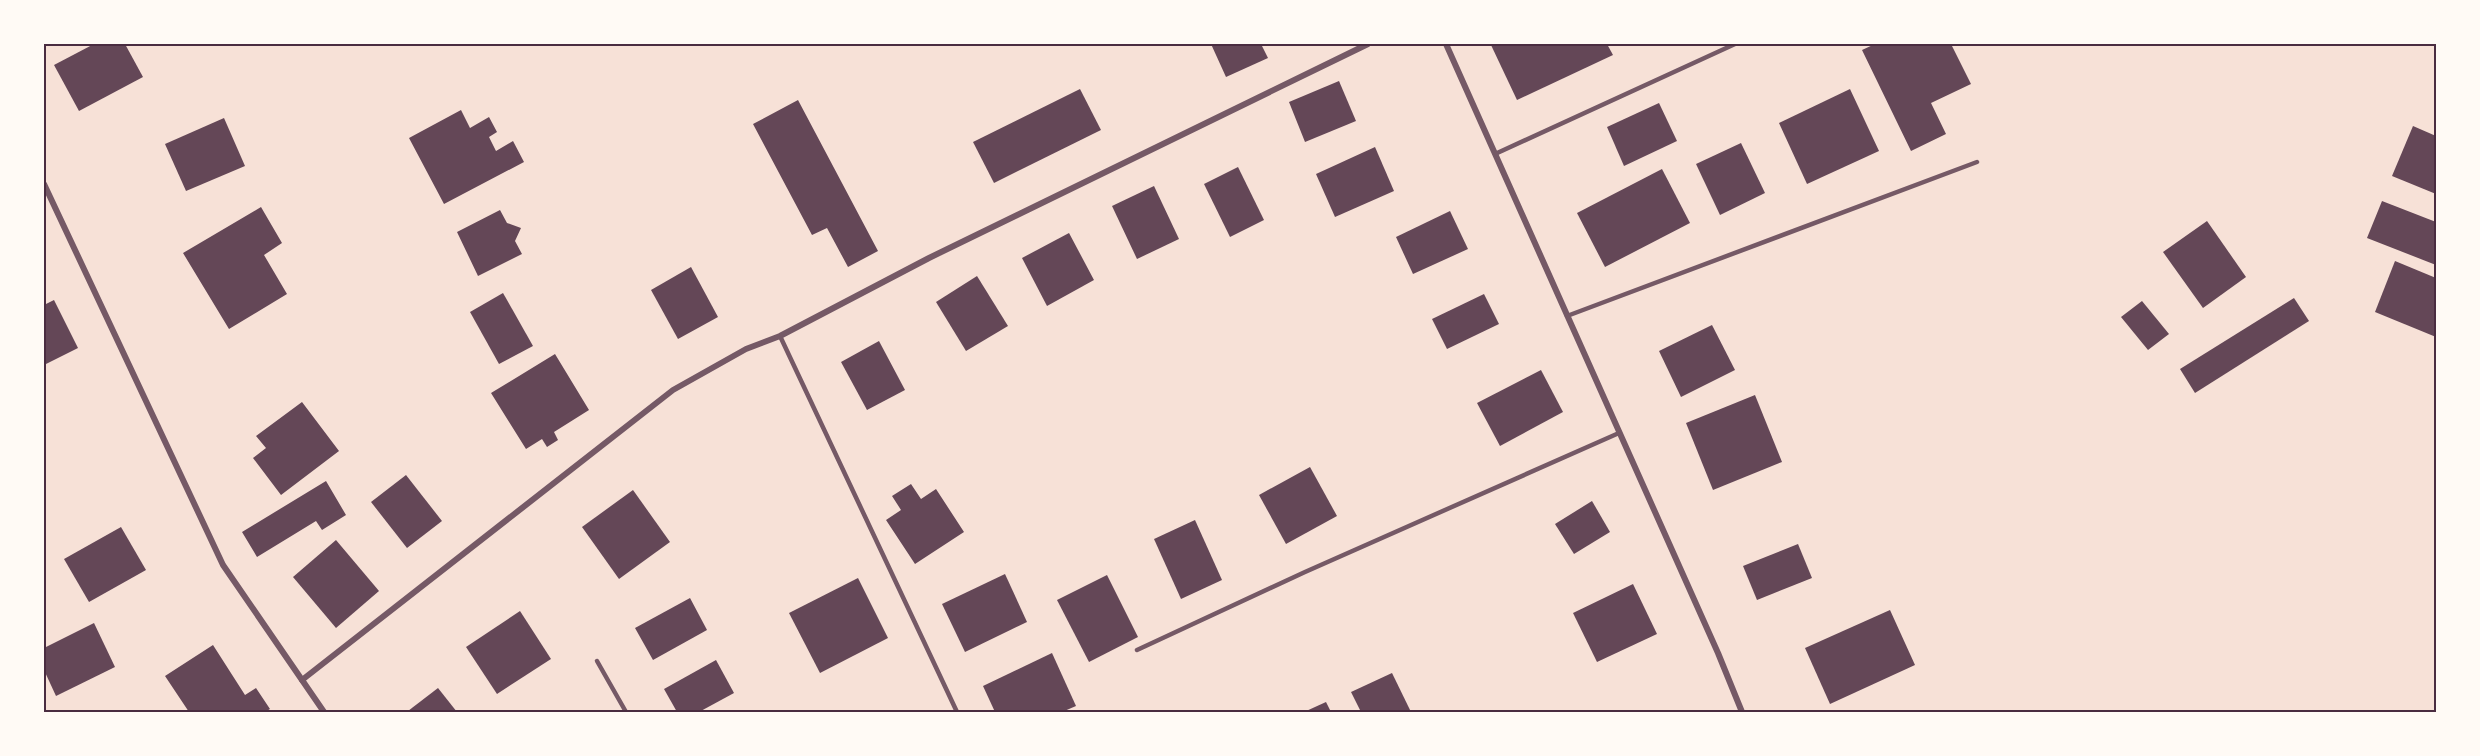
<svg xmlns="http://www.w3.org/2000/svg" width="2480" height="756" font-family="Rubik,sans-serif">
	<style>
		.building { fill: #644757 }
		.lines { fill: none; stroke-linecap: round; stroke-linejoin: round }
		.service { stroke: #755966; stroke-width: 4.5 }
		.minor { stroke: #755966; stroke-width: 6 }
		.neatline { fill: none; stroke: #4a2c40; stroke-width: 2 }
	</style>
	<rect width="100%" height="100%" fill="#f7e1d7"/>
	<g class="building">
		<polygon points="94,44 125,44 143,77 79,111 54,65"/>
		<polygon points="1211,44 1261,44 1268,58 1226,77"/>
		<polygon points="1493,44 1607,44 1613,55 1517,100 1491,45"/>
		<polygon points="1875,44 1951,44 1971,84 1931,103 1946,134 1911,151 1862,50"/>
		<polygon points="1339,81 1356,121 1305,142 1289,102"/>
		<polygon points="1080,89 1101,130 994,183 973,142"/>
		<polygon points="1850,89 1879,151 1807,184 1779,123"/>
		<polygon points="798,100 878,251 848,267 827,228 812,235 753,124"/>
		<polygon points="1659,103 1677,141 1624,166 1607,127"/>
		<polygon points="461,110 470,128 489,117 497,132 489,137 496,151 513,141 524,162 444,204 409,138"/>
		<polygon points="224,118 245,166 186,191 165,144"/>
		<polygon points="2413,126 2436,136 2436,194 2392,176"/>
		<polygon points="1741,143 1765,193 1720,215 1696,164"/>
		<polygon points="1375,147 1394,191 1335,217 1316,174"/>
		<polygon points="1238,167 1264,220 1230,237 1204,184"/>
		<polygon points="1662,169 1690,223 1605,267 1577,213"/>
		<polygon points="1154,186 1179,239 1137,259 1112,206"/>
		<polygon points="2382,201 2436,222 2436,265 2367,238"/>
		<polygon points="261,207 282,243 264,255 287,294 229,329 183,253"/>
		<polygon points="500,210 507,223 521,228 515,241 522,254 478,276 457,232"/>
		<polygon points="1450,211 1468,249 1413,274 1396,237"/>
		<polygon points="2207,221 2246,277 2203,308 2163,252"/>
		<polygon points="1069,233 1094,280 1047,306 1022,258"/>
		<polygon points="2395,261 2436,278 2436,337 2375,312"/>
		<polygon points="691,267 718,317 678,339 651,290"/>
		<polygon points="977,276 1008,326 966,351 936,302"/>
		<polygon points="503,293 533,346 499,364 470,312"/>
		<polygon points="1484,294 1499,324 1447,349 1432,319"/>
		<polygon points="2294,298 2309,321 2195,393 2180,369"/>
		<polygon points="54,300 78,348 44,365 44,305"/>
		<polygon points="2142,301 2169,334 2148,350 2121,317"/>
		<polygon points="1712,325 1735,370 1681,397 1659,351"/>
		<polygon points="879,341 905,390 867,410 841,362"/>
		<polygon points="555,354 589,410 554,432 558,440 547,447 542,439 526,449 491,393"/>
		<polygon points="1541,370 1563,412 1500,446 1477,403"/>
		<polygon points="1755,395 1782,462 1713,490 1686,423"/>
		<polygon points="302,402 339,451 281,495 253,458 266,448 256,436"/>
		<polygon points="1310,467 1337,516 1286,544 1259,495"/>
		<polygon points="406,475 442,521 407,548 371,502"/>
		<polygon points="326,481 346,515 322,530 316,521 257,557 242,532"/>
		<polygon points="911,484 921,499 936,489 964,532 915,564 886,520 901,510 892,496"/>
		<polygon points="633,490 670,542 619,579 582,527"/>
		<polygon points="1592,501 1610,532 1574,554 1555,524"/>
		<polygon points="1195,520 1222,580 1181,599 1154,539"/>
		<polygon points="121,527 146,570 89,602 64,559"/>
		<polygon points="336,540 379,591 336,628 293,577"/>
		<polygon points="1798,544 1812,578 1757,600 1743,566"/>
		<polygon points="1005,574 1027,622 965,652 942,604"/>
		<polygon points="1107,575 1138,637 1089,662 1057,600"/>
		<polygon points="858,578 888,638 820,673 789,613"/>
		<polygon points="1633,584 1657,634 1597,662 1573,613"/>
		<polygon points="690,598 707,630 653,660 635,628"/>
		<polygon points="1890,610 1915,665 1830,704 1805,648"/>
		<polygon points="520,611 551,659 497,694 466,647"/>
		<polygon points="94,623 115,667 56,696 44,670 44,648"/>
		<polygon points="213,645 245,695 256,688 270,709 265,712 189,712 165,676"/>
		<polygon points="1052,653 1076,706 1062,712 995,712 983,686"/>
		<polygon points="716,660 734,693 699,712 677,712 664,689"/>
		<polygon points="1392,673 1411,712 1361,712 1351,692"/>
		<polygon points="438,688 457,712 409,712 408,711"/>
		<polygon points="1326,702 1331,712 1304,712"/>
	</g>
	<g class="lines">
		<g class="service">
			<polyline points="1495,154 1735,44"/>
			<polyline points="1567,316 1977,162"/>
			<polyline points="780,336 957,712"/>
			<polyline points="1137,650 1305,572 1619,433"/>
			<polyline points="597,661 626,712"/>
		</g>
		<g class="minor">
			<polyline points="1446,44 1718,653 1742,712"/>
			<polyline points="44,184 223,565 324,712"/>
			<polyline points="302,680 673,390 746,349 780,336 929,258 1368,44"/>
		</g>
	</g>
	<rect width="2480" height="756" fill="none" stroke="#fffaf5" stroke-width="90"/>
	<rect x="45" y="45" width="2390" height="666" class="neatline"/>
</svg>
